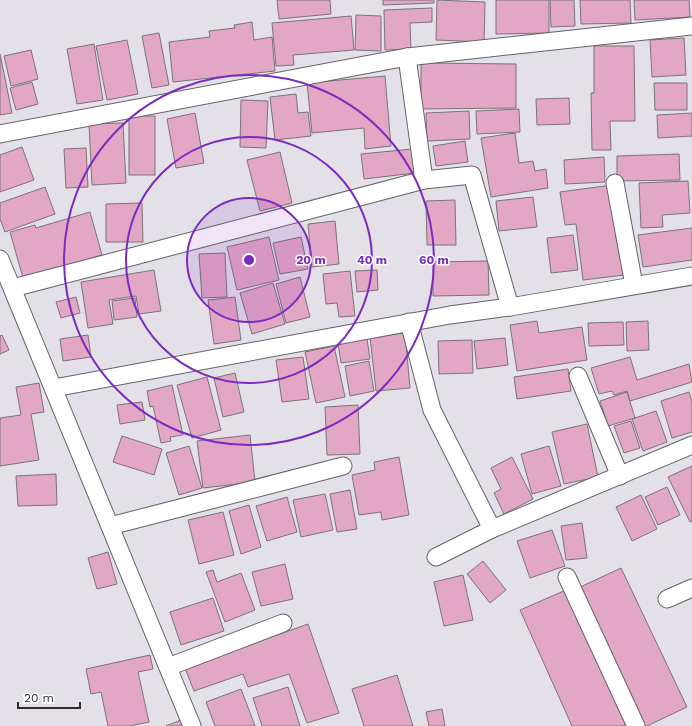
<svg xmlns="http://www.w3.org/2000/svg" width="692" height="726" font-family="'Work Sans',sans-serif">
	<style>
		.building { fill: #e3a7c6; stroke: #7b7377 }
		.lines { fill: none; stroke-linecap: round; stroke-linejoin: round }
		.street-casing { stroke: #666269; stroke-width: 19 }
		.street { stroke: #fff; stroke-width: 17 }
		.ring { fill: none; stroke: #7b2cbf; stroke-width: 2 }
		.centre { fill: #7b2cbf; stroke: #fff; stroke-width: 2 }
		.ring-label { font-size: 12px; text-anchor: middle; font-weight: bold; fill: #7b2cbf; stroke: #fff; stroke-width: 3; stroke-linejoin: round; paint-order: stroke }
	</style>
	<rect width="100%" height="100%" fill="#e4e0e8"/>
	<g class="building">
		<polygon points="277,0 330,0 331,14 279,19"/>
		<polygon points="383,0 434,0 434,3 383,5"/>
		<polygon points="437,0 485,2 484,42 436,40"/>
		<polygon points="496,0 549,0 549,33 496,34"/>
		<polygon points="550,0 574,0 575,26 551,27"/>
		<polygon points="580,0 630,0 631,23 581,24"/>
		<polygon points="634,0 689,0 690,17 635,20"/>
		<polygon points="432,8 432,22 410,23 411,49 385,50 384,10"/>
		<polygon points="356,15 381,16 381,51 355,50"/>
		<polygon points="351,16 354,50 293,55 294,65 276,66 272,23"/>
		<polygon points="252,22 254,40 272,37 275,71 173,82 169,42 210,37 209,31 235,28 234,25"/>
		<polygon points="159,33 169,85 152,88 142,36"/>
		<polygon points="684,38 686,75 652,77 650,40"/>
		<polygon points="127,40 138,94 107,100 96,46"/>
		<polygon points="94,44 103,100 77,104 67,49"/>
		<polygon points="594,46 634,46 635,121 610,121 611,150 592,150 591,93 594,93"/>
		<polygon points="31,50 38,79 11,86 4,56"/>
		<polygon points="0,54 12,113 0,115"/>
		<polygon points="421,63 516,64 516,108 421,109"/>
		<polygon points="385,76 391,146 365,149 364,128 312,133 307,83"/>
		<polygon points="32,82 38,104 16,110 10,88"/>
		<polygon points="654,83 687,83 687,110 655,110"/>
		<polygon points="296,94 298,113 308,112 311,136 275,140 270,97"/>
		<polygon points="569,98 570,124 537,125 536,99"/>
		<polygon points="241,100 268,101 266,148 240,147"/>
		<polygon points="519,109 520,132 477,134 476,111"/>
		<polygon points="469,111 470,139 427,141 426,113"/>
		<polygon points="195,113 204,163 176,168 167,119"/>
		<polygon points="692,113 692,136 658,138 657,115"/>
		<rect x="129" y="116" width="26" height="59"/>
		<polygon points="123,123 126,183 92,185 89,124"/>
		<polygon points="515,133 519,163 533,161 535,171 546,169 548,188 491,197 481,138"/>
		<polygon points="465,141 468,162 436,166 433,146"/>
		<polygon points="22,147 34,180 0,192 0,155"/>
		<polygon points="86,148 88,187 66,188 64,149"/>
		<polygon points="412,149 415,173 364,179 361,154"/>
		<polygon points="280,152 292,203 260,211 247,160"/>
		<polygon points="679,154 680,180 617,181 617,156"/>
		<polygon points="604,157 605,182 565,184 564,160"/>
		<polygon points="688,181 690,213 662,215 663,227 641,228 639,183"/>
		<polygon points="612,185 624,275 583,280 576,224 565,225 560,192"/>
		<polygon points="45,187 55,214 5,232 0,219 0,203"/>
		<polygon points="533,197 537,227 499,231 496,201"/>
		<polygon points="455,200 456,245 427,245 426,201"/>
		<polygon points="142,203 143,242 106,242 106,204"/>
		<polygon points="90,212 102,255 23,278 10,232 35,225 36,228"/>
		<polygon points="335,221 339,264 312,267 308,224"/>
		<polygon points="692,228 692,260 643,267 638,235"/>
		<polygon points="573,235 578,270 551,273 547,238"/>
		<polygon points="269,237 279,280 237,290 227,247"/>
		<polygon points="301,237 308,269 280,274 273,243"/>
		<polygon points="225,253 227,297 202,298 199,254"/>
		<polygon points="488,261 489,295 433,296 433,262"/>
		<polygon points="154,270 161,311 139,314 136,296 109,300 113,324 88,328 81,282"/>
		<polygon points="377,270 378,290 357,292 355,271"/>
		<polygon points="350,271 355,316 339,317 337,303 326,304 323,274"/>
		<polygon points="300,277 310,317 286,323 276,284"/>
		<polygon points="273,283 285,324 252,334 240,293"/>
		<polygon points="76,297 80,313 61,318 56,302"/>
		<polygon points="235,297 241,340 214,344 208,300"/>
		<polygon points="135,298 137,317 114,320 112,301"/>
		<polygon points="537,321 539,333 582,327 587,360 517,371 510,325"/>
		<polygon points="648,321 649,350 627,351 626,322"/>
		<polygon points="623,322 624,345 589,346 588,323"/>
		<polygon points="405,333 410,388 376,391 370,337"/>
		<polygon points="2,335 9,350 0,354 0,336"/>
		<polygon points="88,335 91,357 63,361 60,339"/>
		<polygon points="505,338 508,365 477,369 474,341"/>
		<polygon points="367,339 370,359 341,363 338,343"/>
		<polygon points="472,340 473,373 439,374 438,341"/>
		<polygon points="334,346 345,397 316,403 305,352"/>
		<polygon points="303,357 309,399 282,402 276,360"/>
		<polygon points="630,357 637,380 689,364 692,382 630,401 627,391 614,395 612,391 599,394 591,368"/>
		<polygon points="369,361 374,391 350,396 345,366"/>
		<polygon points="568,369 571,391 517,399 514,377"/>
		<polygon points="235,373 244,412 223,417 214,378"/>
		<polygon points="207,377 221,430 192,438 177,385"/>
		<polygon points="39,383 44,412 31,414 39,460 0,466 0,418 21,415 16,387"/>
		<polygon points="172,385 183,435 170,437 171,441 161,443 153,406 150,407 147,391"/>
		<polygon points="627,392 635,418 608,426 600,401"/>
		<polygon points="689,392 692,402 692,432 672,438 661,401"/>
		<polygon points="142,402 145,420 120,424 117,405"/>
		<polygon points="358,405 360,454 327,455 325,407"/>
		<polygon points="656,411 667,442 643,451 632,419"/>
		<polygon points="631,421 640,448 624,453 614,426"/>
		<polygon points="587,424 598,477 564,484 552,432"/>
		<polygon points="250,435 255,482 203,488 197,441"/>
		<polygon points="122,436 162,449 154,475 113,462"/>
		<polygon points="189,446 202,488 179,495 166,453"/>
		<polygon points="549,446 561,486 532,494 521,454"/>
		<polygon points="399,457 409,515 382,520 381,512 359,515 352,475 375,470 374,462"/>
		<polygon points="512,457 533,499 504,514 494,493 501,489 491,468"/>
		<polygon points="692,466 692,521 690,522 668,477"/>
		<polygon points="56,474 57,505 18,506 16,476"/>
		<polygon points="667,487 680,515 658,525 645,497"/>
		<polygon points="350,490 357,529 337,532 330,494"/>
		<polygon points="325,494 333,530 301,537 293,500"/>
		<polygon points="641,495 657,529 632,541 616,507"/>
		<polygon points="287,497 297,532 267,541 256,506"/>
		<polygon points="249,505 261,547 241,554 229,511"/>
		<polygon points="223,512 234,555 199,564 188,520"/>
		<polygon points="582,523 587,558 566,560 561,526"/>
		<polygon points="552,530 565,566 530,578 517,541"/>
		<polygon points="108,552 117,584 97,589 88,558"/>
		<polygon points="483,561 506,590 490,603 467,574"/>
		<polygon points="285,564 293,599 261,606 252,572"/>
		<polygon points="621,568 687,707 647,726 641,726 576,589"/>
		<polygon points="213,570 217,582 241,573 255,610 225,622 206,572"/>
		<polygon points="463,575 473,620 444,626 434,582"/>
		<polygon points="566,590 626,726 572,726 520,610"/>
		<polygon points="213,598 224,631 181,645 170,612"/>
		<polygon points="308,624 339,713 307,723 289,674 248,687 243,674 194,691 185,668"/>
		<polygon points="150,655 153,669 138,672 149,722 129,726 108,726 101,692 91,694 86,669"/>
		<polygon points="397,675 413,726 364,726 352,689"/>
		<polygon points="288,687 300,726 262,726 253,698"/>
		<polygon points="241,689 255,726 215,726 206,702"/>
		<polygon points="442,709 445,726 429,726 426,712"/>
		<polygon points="181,720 183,726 166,726"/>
	</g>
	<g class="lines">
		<defs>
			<g id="street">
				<polyline points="407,57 424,180"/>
				<polyline points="0,134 407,57 692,26"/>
				<polyline points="615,183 634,285"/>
				<polyline points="0,259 192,726"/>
				<polyline points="13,288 424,180 472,175 510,307"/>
				<polyline points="409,322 432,410 492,529 692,445"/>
				<polyline points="578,376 620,476"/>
				<polyline points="54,388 450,315 510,307 692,276"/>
				<polyline points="110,526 343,466"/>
				<polyline points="436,557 492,529"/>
				<polyline points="567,577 636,726"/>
				<polyline points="667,599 692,588"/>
				<polyline points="168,667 283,623"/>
			</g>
		</defs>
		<use href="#street" class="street-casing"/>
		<use href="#street" class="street"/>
	</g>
	<circle cx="249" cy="260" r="62" fill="#7b2cbf" fill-opacity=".12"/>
	<g class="ring">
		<circle cx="249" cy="260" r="62"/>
		<circle cx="249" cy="260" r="123"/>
		<circle cx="249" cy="260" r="185"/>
	</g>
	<circle cx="249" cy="260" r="6" class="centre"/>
	<g class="ring-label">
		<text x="311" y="264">20 m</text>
		<text x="372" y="264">40 m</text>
		<text x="434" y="264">60 m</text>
	</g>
	<path d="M18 702v6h62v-6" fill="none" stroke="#302e31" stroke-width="2"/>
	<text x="24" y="702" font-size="12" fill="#302e31" stroke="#ffffff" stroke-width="3" paint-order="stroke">20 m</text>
</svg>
